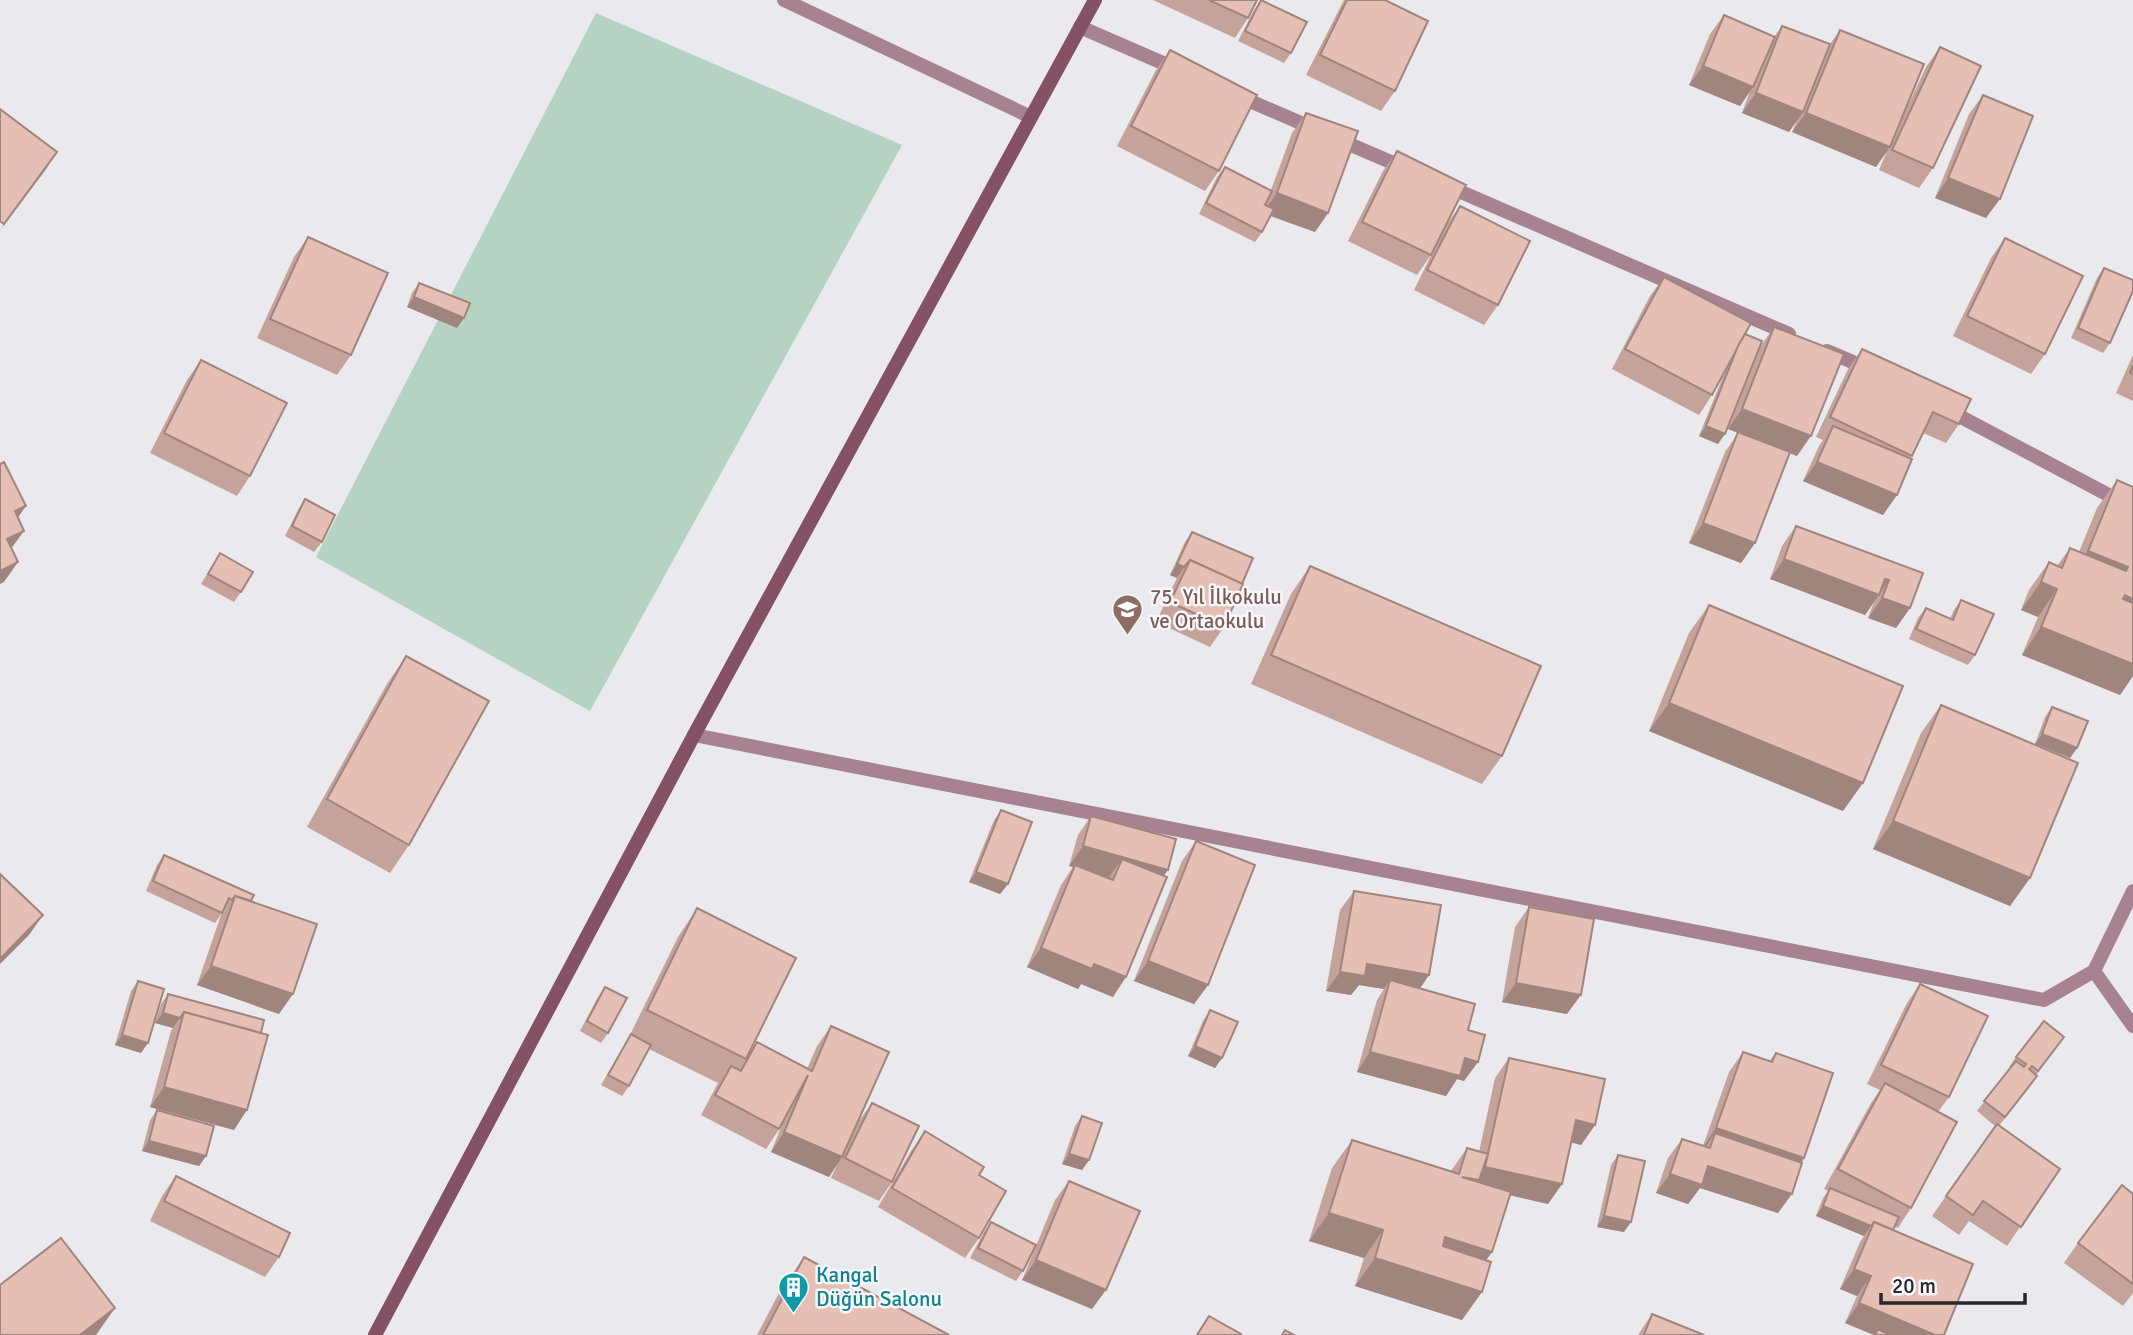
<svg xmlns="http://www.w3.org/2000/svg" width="2133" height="1335" font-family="Signika,sans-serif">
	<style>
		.green { fill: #b4d3c3 }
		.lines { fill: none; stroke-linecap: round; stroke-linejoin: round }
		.street { stroke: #a78290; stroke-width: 14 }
		.secondary { stroke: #845165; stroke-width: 14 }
		.wall { fill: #c5a39b }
		.shaded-wall { fill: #a0857e }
		.building { fill: #e5beb4; stroke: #a0857e; stroke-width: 2 }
		.labels { text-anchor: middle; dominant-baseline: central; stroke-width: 5; stroke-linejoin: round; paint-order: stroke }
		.education-label { font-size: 21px; fill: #785e54; stroke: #f8f6fb; text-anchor: start }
		.culture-label { font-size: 21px; fill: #0d838f; stroke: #f8f6fb; text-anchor: start }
	</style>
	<rect width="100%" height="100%" fill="#eae9ed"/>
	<polygon class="green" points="596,13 902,145 590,711 316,557"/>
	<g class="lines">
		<g class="street">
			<polyline points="784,0 1031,117"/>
			<polyline points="1080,27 1179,70"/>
			<polyline points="1236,95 1317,130"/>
			<polyline points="1335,138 1407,169"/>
			<polyline points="1445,185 1789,334"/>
			<polyline points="1827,351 1869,369"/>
			<polyline points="1946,409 2133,508"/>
			<polyline points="694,735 2044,1000 2094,971 2133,891"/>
			<polyline points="2094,971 2133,1026"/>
		</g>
		<polyline class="secondary" points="375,1335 694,735 1095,0"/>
	</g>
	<g class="wall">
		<polygon points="1153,0 1257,0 1248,18 1235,38"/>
		<polygon points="1261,0 1291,53 1284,63 1238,41 1254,10"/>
		<polygon points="1344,0 1385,0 1395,91 1381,111 1306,75"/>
		<polygon points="1724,15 1774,37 1782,26 1830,44 1840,30 1897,129 1926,67 1940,47 1933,168 1919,188 1879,170 1887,151 1876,167 1792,132 1797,120 1789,132 1742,113 1750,91 1740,106 1689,85 1710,34"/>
		<polygon points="1170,50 1219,171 1205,191 1117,146 1156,70"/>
		<polygon points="1983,95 1986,218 1935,198 1969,114"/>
		<polygon points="1306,113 1328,213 1315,232 1270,216 1262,232 1255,242 1199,214 1217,177 1225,167 1271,190 1292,133"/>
		<polygon points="1397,151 1431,255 1417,275 1348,241 1383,171"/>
		<polygon points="1460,206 1498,305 1484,325 1414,290 1446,225"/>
		<polygon points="308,237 351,355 337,375 257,338 294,257"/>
		<polygon points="2005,238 2045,354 2031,374 1953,336 1991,258"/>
		<polygon points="2104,268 2110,343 2103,353 2071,338 2097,278"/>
		<polygon points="1664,277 1745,334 1718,444 1699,436 1726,369 1712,395 1699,415 1612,369 1650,296"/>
		<polygon points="419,283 457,328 407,307 412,293"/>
		<polygon points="1774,327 1797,456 1790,453 1755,543 1741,563 1689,543 1725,452 1738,433 1728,429 1760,347"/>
		<polygon points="1862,349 1959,424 1946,443 1923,433 1883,515 1803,481 1819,446 1823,440 1816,437 1848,369"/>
		<polygon points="2133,355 2133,401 2116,393"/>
		<polygon points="201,360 250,476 237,496 150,453 187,380"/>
		<polygon points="2117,480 2133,487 2133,676 2120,695 2022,655 2038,617 2021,610 2029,590 2049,562 2057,566 2070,548 2079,552 2097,508"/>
		<polygon points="305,499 322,542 314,552 285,536 298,510"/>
		<polygon points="1796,526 1923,573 1910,608 1896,628 1868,618 1874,602 1865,615 1770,579 1782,546"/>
		<polygon points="1192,532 1224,627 1210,647 1156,622 1177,578 1170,575 1185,542"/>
		<polygon points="220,553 241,592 234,602 201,584"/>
		<polygon points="1310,566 1502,756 1482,784 1251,684 1291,594"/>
		<polygon points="1961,600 1975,655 1968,665 1909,639 1918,618 1926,608 1950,619 1954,610"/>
		<polygon points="1709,605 1843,811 1649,731 1689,633"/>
		<polygon points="406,656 409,845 390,873 307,827 387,684"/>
		<polygon points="1941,705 2030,878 2010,906 1873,849 1921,733"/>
		<polygon points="2052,707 2077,748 2070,758 2035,744 2045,717"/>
		<polygon points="1001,810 1008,884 1000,894 969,882 994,820"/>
		<polygon points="1091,816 1164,876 1113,997 1081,984 1078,989 1027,967 1061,885 1073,867 1069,866 1078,835"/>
		<polygon points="1196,841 1208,985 1194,1004 1134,981 1182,861"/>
		<polygon points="164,855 251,901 279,1014 197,985 221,915 225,910 224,910 215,923 146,891 157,865"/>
		<polygon points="1354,891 1429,975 1420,989 1468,1030 1464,1081 1457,1079 1446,1096 1357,1072 1377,1000 1384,989 1359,985 1351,995 1326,991 1340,910"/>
		<polygon points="1529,907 1567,1014 1502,1002 1515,927"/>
		<polygon points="697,908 747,1055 757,1042 807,1069 817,1046 831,1026 853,1134 858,1122 872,1103 892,1182 879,1201 831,1178 838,1163 829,1177 771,1152 782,1125 766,1149 701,1115 718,1083 649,1049 629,1086 622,1096 601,1085 629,1037 678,937"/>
		<polygon points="138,981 141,1053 115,1045 131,991"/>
		<polygon points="1920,984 1949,1097 1938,1112 1911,1208 1898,1228 1895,1227 1893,1230 1944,1335 1874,1335 1845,1323 1857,1296 1840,1289 1860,1242 1864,1236 1816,1216 1823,1198 1828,1191 1824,1189 1871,1103 1880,1090 1867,1084 1907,1003"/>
		<polygon points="605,987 608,1033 601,1043 580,1031 598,997"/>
		<polygon points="168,994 264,1020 234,1130 150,1107 171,1031 173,1028 155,1023 161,1004"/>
		<polygon points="1210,1010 1222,1058 1215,1068 1188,1056 1203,1021"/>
		<polygon points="2064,1037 2036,1075 2030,1086 1999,1126 2060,1169 2007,1246 1969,1221 1959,1235 1932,1216 1995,1126 1977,1111 2010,1068 2009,1067 2016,1057"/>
		<polygon points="1743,1052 1769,1061 1776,1053 1804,1158 1778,1213 1700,1188 1688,1204 1656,1193 1668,1158 1682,1139 1703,1146 1729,1072"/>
		<polygon points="1509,1058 1595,1125 1581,1145 1571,1142 1562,1184 1548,1204 1510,1195 1492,1252 1486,1260 1462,1320 1355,1286 1364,1258 1309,1241 1332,1168 1352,1140 1451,1171 1467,1148 1479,1152 1495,1078"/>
		<polygon points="157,1110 206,1156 199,1166 142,1151 150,1120"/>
		<polygon points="1082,1116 1089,1160 1082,1170 1062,1164 1075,1126"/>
		<polygon points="925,1131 979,1175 979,1238 965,1258 878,1207 911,1151"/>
		<polygon points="1618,1155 1624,1232 1597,1227 1611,1165"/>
		<polygon points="176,1176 279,1257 265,1277 150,1221 162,1196"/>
		<polygon points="1069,1181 1092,1309 1022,1280 1055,1200"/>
		<polygon points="2133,1194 2133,1293 2123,1306 2064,1263 2078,1243"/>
		<polygon points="991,1222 1023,1271 1016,1281 970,1258 984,1232"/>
		<polygon points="804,1257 949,1335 757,1335 779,1293"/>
		<polygon points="1652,1314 1704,1335 1638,1335"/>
	</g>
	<g class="shaded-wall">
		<polygon points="1703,66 1753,87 1740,106 1689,85"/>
		<polygon points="1756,93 1803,112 1789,132 1742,113"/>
		<polygon points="1806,113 1890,147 1876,167 1792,132"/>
		<polygon points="57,152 44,172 0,230 4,224"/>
		<polygon points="1948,178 2000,199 1986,218 1935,198"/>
		<polygon points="1277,193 1328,213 1315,232 1263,213"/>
		<polygon points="414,297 464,318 457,328 407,307"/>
		<polygon points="1742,409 1811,436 1797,456 1728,429"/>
		<polygon points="1706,426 1725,434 1718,444 1699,436"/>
		<polygon points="1817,462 1897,495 1883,515 1803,481"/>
		<polygon points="26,506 12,526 15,511"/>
		<polygon points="1703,523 1755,543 1741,563 1689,543"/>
		<polygon points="24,531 10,550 7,539"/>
		<polygon points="2088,551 2128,567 2108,596 2068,579"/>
		<polygon points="1784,559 1885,579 1889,580 1865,615 1770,579"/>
		<polygon points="18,562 4,582 0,584 0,571"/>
		<polygon points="1177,564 1184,567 1177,578 1170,575"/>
		<polygon points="2041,582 2057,589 2038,617 2021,610"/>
		<polygon points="2125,595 2133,599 2133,636 2105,624"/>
		<polygon points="1882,598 1910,608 1896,628 1868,618"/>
		<polygon points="2041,627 2133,664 2133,676 2120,695 2022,655"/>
		<polygon points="1669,703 1863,783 1843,811 1649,731"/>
		<polygon points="2042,734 2077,748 2070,758 2035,744"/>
		<polygon points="1893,821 2030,878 2010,906 1873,849"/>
		<polygon points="1083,846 1168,870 1154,889 1122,859 1109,877 1069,866"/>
		<polygon points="976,872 1008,884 1000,894 969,882"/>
		<polygon points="43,915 29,935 0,964 0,959"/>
		<polygon points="1041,948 1094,964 1126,977 1113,997 1081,984 1078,989 1027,967"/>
		<polygon points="1148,961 1208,985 1194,1004 1134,981"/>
		<polygon points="1367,964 1429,975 1415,995 1390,980 1384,989 1359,985 1351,995 1326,991 1340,972"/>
		<polygon points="211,966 293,994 279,1014 197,985"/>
		<polygon points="1516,983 1581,995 1567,1014 1502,1002"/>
		<polygon points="163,1013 180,1018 173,1028 155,1023"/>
		<polygon points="122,1035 148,1043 141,1053 115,1045"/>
		<polygon points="1195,1046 1222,1058 1215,1068 1188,1056"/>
		<polygon points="1370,1052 1465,1058 1478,1062 1464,1081 1457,1079 1446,1096 1357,1072"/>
		<polygon points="164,1087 247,1110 234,1130 150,1107"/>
		<polygon points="1576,1120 1595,1125 1581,1145 1562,1140"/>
		<polygon points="1716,1128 1804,1158 1790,1178 1710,1148 1715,1133 1705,1148 1703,1147"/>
		<polygon points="784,1132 842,1157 829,1177 771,1152"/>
		<polygon points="149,1141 206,1156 199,1166 142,1151"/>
		<polygon points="1069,1154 1089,1160 1082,1170 1062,1164"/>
		<polygon points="1708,1166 1792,1194 1778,1213 1700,1188 1688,1204 1656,1193 1670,1174"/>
		<polygon points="1485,1167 1562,1184 1548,1204 1474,1187 1462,1177 1477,1179"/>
		<polygon points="1823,1206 1871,1226 1864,1236 1816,1216"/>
		<polygon points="1329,1213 1383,1230 1364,1258 1309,1241"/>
		<polygon points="1604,1216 1631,1222 1624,1232 1597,1227"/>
		<polygon points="1445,1237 1492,1252 1472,1280 1426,1265"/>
		<polygon points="1375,1258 1482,1292 1462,1320 1355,1286"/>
		<polygon points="1036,1260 1106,1290 1092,1309 1022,1280"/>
		<polygon points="1854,1269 1871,1276 1857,1296 1840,1289"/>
		<polygon points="1859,1303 1935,1335 1875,1335 1878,1329 1874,1335 1845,1323"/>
		<polygon points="115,1308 96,1335 80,1335"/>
	</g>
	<g class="building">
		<polygon points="1209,0 1257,0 1248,18"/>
		<polygon points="1261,0 1307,22 1291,53 1245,31"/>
		<polygon points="1347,0 1385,0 1428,21 1395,91 1320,55"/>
		<polygon points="1724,15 1775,37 1753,87 1703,66"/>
		<polygon points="1782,26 1830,44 1803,112 1756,93"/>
		<polygon points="1840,30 1924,64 1890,147 1806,113"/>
		<polygon points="1940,47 1981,66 1933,168 1892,150"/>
		<polygon points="1170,50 1257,95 1219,171 1131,126"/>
		<polygon points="1983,95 2033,116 2000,199 1948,178"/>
		<polygon points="0,109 57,152 4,224 0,221"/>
		<polygon points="1306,113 1358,131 1328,213 1277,193"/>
		<polygon points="1397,151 1466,185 1431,255 1362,222"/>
		<polygon points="1225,167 1272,191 1265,205 1274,209 1262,232 1206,203"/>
		<polygon points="1460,206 1530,241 1498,305 1427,270"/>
		<polygon points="308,237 388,273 351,355 270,319"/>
		<polygon points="2005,238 2083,276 2045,354 1967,316"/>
		<polygon points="2104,268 2133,280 2133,291 2110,343 2078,328"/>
		<polygon points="1664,277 1751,323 1712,395 1625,349"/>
		<polygon points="419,283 470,303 464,318 414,297"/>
		<polygon points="1774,327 1844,354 1811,436 1742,409"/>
		<polygon points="1745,334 1762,341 1725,434 1706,426 1738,346"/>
		<polygon points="1862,349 1971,399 1959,424 1933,412 1912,456 1830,417"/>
		<polygon points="201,360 287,403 250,476 164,433"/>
		<polygon points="2133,365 2133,374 2130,373"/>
		<polygon points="1833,426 1912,459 1897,495 1817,462"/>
		<polygon points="1738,432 1790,452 1755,543 1703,523"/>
		<polygon points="4,462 26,506 15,511 24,531 7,539 18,562 0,571 0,464"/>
		<polygon points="2117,480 2133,487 2133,599 2125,595 2123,599 2133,603 2133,664 2041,627 2057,589 2041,582 2049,562 2062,568 2070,548 2126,571 2128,567 2088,551"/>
		<polygon points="305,499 335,515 322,542 292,526"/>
		<polygon points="1796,526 1923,573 1910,608 1882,598 1889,580 1885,579 1879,595 1784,559"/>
		<polygon points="1192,532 1253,558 1242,584 1190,560 1184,567 1177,564"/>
		<polygon points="220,553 253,572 241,592 208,574"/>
		<polygon points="1190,560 1243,584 1224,627 1170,602"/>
		<polygon points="1310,566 1541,666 1502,756 1271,655"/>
		<polygon points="1961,600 1994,614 1975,655 1916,629 1926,608 1953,620"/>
		<polygon points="1709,605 1903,686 1863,783 1669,703"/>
		<polygon points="406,656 489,701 409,845 327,799"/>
		<polygon points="1941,705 2078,763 2030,878 1893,821"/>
		<polygon points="2052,707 2088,721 2077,748 2042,734"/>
		<polygon points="1001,810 1032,822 1008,884 976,872"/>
		<polygon points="1091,816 1176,839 1168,870 1083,846"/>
		<polygon points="1196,841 1255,865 1208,985 1148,961"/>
		<polygon points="164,855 254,895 251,901 235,896 232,900 229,898 222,913 153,881"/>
		<polygon points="1122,859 1167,877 1126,977 1094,964 1092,969 1041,948 1075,865 1113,880"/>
		<polygon points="0,874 43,915 0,959"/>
		<polygon points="1354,891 1441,905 1429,975 1367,964 1365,976 1340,972"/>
		<polygon points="235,896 317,924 293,994 211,966"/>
		<polygon points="1529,907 1594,919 1581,995 1516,983"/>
		<polygon points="697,908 796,958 746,1059 647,1010"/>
		<polygon points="1390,980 1475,1004 1468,1030 1485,1035 1478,1062 1465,1058 1460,1076 1370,1052"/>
		<polygon points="138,981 164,989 148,1043 122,1035"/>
		<polygon points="1920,984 1988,1016 1949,1097 1881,1065"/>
		<polygon points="605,987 627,998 608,1033 587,1021"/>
		<polygon points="168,994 264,1020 261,1033 184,1012 180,1018 163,1013"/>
		<polygon points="1210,1010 1238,1022 1222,1058 1195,1046"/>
		<polygon points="184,1012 268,1035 247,1110 164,1087"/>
		<polygon points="2044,1021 2064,1037 2038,1071 2032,1066 2029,1069 2037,1076 2005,1117 1984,1101 2016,1061 2024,1067 2026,1064 2016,1057"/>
		<polygon points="831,1026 889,1052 842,1157 784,1132 808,1075 779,1129 715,1095 731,1066 741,1071 757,1042 812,1071"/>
		<polygon points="631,1034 651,1045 629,1086 608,1075"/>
		<polygon points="1743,1052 1772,1062 1776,1053 1833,1073 1804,1158 1716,1128"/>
		<polygon points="1509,1058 1605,1079 1595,1125 1576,1120 1562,1184 1485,1167"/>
		<polygon points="1885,1083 1957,1122 1911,1208 1838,1169"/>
		<polygon points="872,1103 919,1126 892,1182 845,1158"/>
		<polygon points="157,1110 214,1126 206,1156 149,1141"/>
		<polygon points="1082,1116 1102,1123 1089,1160 1069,1154"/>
		<polygon points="1997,1124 2060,1169 2021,1227 1983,1201 1973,1215 1946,1196"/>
		<polygon points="925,1131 984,1167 979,1175 1006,1191 979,1238 892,1188"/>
		<polygon points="1715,1133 1802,1163 1792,1194 1708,1166 1702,1185 1670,1174 1682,1139 1710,1148"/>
		<polygon points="1352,1140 1459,1174 1467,1148 1488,1154 1479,1180 1462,1177 1511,1192 1492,1252 1445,1237 1443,1246 1491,1262 1482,1292 1375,1258 1383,1230 1329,1213"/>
		<polygon points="1618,1155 1645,1161 1631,1222 1604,1216"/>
		<polygon points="176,1176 290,1233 279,1257 164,1201"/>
		<polygon points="1069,1181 1140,1211 1106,1290 1036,1260"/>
		<polygon points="2122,1185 2133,1194 2133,1284 2078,1243"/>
		<polygon points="1830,1188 1899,1217 1893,1230 1874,1222 1871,1226 1823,1206"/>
		<polygon points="991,1222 1036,1245 1023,1271 978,1248"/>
		<polygon points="1874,1222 1973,1264 1944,1335 1935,1335 1859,1303 1871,1276 1854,1269"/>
		<polygon points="61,1238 115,1308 80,1335 0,1335 0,1285"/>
		<polygon points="804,1257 949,1335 763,1335"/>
		<polygon points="1652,1314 1704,1335 1644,1335"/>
		<polygon points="1209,1316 1241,1334 1240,1335 1197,1335"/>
		<polygon points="1878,1329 1890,1335 1875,1335"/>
		<polygon points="1285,1330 1294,1335 1282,1335"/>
	</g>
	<defs>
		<symbol id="school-pin" viewBox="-11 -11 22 30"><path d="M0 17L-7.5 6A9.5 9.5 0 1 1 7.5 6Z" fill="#8d6e63" stroke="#f8f6fb"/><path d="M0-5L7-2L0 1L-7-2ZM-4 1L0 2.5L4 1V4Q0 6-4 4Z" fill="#fff"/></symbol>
		<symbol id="building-pin" viewBox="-11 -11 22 30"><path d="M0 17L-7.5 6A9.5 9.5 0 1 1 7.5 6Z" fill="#0f9aa8" stroke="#f8f6fb"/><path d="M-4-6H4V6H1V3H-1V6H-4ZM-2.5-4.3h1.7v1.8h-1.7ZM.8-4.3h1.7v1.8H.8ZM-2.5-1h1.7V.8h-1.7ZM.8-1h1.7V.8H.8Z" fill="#fff"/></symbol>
	</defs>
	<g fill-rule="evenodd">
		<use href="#school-pin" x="1110" y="592" width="35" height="47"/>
		<use href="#building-pin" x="776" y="1270" width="35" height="47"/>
	</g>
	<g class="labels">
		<g class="education-label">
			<text x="1150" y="597">75. Yıl İlkokulu<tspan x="1150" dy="24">ve Ortaokulu</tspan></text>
		</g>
		<g class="culture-label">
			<text x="816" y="1275">Kangal<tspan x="816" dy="24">Düğün Salonu</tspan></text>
		</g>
	</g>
	<path d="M1881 1293v10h144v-10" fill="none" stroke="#282729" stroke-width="3.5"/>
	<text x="1892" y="1293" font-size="21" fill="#282729" stroke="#f8f6fb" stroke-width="5" paint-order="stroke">20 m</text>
</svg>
